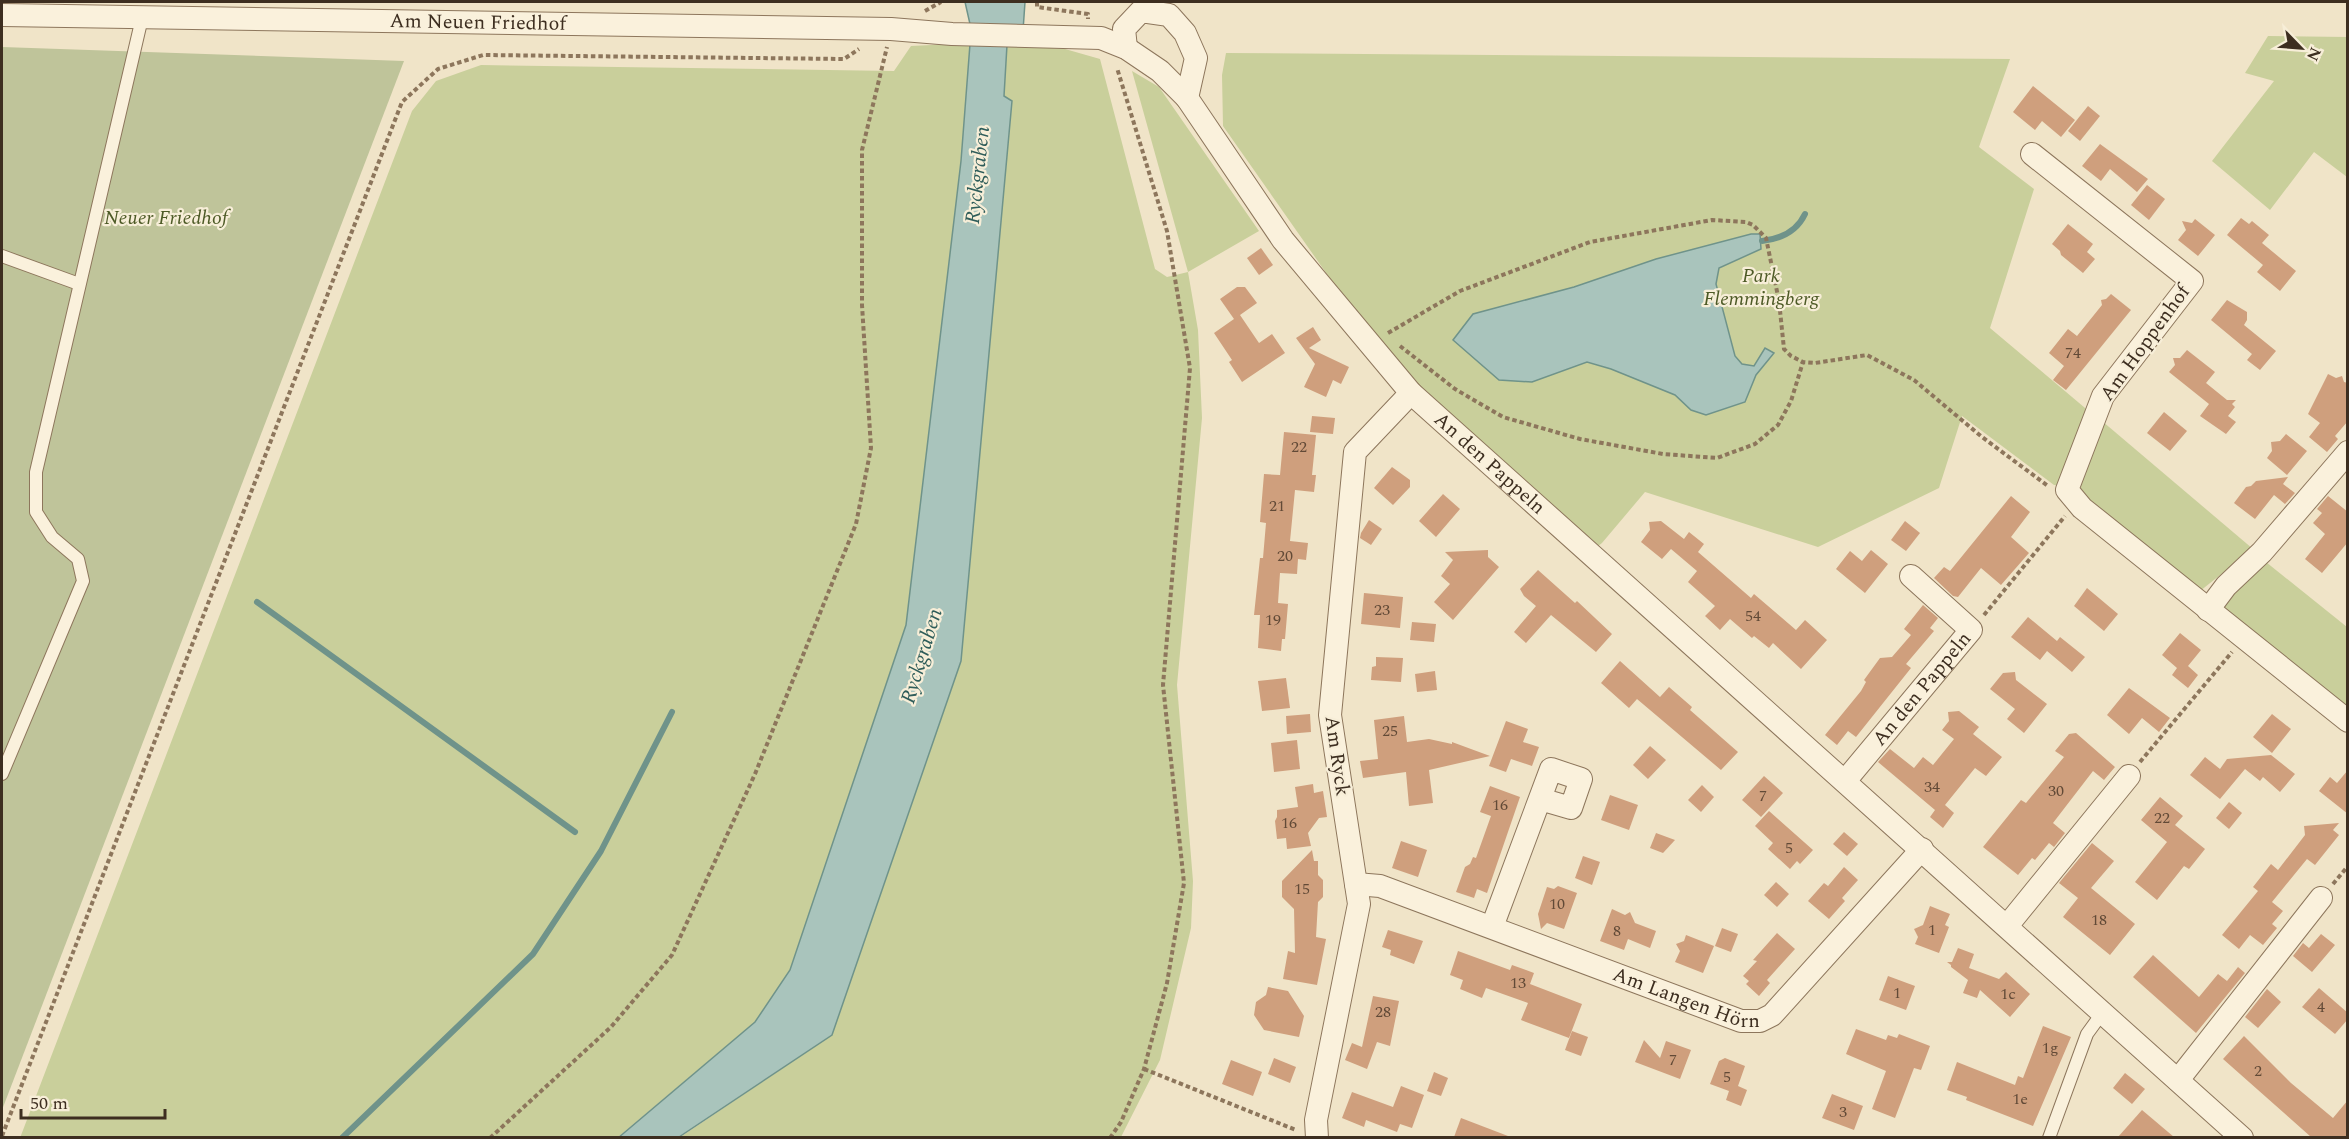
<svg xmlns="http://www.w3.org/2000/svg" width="2349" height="1139" font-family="Spectral,serif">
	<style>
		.green { fill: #c9cf9b }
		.cemetery { fill: #bfc49a }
		.water { fill: #a9c4bc; stroke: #6f938a; stroke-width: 1.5 }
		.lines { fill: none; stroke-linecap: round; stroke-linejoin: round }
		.stream { stroke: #6f938a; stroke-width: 6 }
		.building { fill: #cf9f7d }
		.lane-casing { stroke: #8d765c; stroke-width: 14 }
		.street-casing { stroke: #8d765c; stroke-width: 24 }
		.path { stroke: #8d765c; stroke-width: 4; stroke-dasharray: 4.5 3; stroke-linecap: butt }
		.lane { stroke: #faf1dc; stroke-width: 12 }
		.street { stroke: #faf1dc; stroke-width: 22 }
		.labels { text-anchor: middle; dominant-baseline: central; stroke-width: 4.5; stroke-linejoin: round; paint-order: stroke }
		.number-label { font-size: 16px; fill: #624a37 }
		.street-label { font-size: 20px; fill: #3d2e20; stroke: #f7eed8 }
		.park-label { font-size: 20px; font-style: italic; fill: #4d5a26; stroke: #f7eed8 }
		.water-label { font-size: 21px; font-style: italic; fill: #2f5d5a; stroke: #f7eed8 }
	</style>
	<rect width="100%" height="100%" fill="#f0e4c8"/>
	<g class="green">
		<polygon points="2268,36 2348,37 2347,177 2314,152 2270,210 2212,161 2274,81 2245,73"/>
		<polygon points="952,44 970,44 961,161 906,625 790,970 755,1022 618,1137 20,1138 412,111 436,81 481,65 894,71 911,46"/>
		<polygon points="1007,45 1065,49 1100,59 1155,269 1167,277 1188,272 1132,71 1159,87 1259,231 1188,272 1198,330 1202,418 1177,685 1193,881 1191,928 1160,1060 1121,1137 679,1138 832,1035 961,661 1012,101 1004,96"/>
		<polygon points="1226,53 2010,59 1979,147 2034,189 1990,328 2091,413 2063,486 2054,485 1962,416 1939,488 1818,547 1645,492 1602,543 1594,549 1420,389 1343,297 1223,126 1222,75"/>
		<polygon points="2102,421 2253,549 2200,591 2087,501 2081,492 2080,484"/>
		<polygon points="2261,558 2347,627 2347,713 2225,613 2223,601"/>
	</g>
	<polygon class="cemetery" points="2,47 404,61 2,1110"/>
	<g class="water">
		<polygon points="965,2 1025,2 1022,45 1007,45 1004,96 1012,101 961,661 832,1035 679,1137 618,1138 755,1022 790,970 906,625 961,161 970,44 970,24"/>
		<polygon points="1751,234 1760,234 1761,249 1719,268 1716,284 1735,356 1742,364 1754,366 1765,348 1774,353 1756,375 1745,402 1706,415 1691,410 1675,395 1611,369 1587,362 1532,382 1499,380 1453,340 1473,314 1574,287 1656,259"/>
	</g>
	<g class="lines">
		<g class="stream">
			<path d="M 1762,241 C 1780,239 1797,231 1805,214"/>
			<polyline points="257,602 575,832"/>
			<polyline points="342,1138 533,954 601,851 672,712"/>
		</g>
	</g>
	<g class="building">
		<polygon points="2033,86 2075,120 2061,137 2042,121 2035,130 2013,112"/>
		<polygon points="2088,106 2100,116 2080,141 2068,131"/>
		<polygon points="2100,144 2148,179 2137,192 2110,169 2101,181 2082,166"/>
		<polygon points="2147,185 2165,199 2149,220 2131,205"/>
		<polygon points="2241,218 2249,224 2252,221 2269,235 2262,243 2296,271 2280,291 2257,272 2263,265 2227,235"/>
		<polygon points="2195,219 2215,235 2198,256 2178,240 2186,230 2182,221 2192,223"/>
		<polygon points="2068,224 2093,244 2087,252 2095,259 2083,273 2061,255 2060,251 2052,244"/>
		<polygon points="1261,248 1273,265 1259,275 1247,258"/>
		<polygon points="1237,287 1245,287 1257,303 1240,315 1259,343 1272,334 1285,353 1242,382 1229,362 1232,360 1214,333 1234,319 1220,299"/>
		<polygon points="2111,294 2131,310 2066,390 2053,380 2064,366 2049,353 2068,329 2077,336 2102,305 2101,300 2106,299"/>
		<polygon points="2227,300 2247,312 2247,320 2244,325 2276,351 2260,370 2247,360 2252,354 2211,320"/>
		<polygon points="1313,327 1321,340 1309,348 1349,367 1341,384 1333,380 1326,397 1304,387 1315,364 1296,338"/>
		<polygon points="2187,350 2215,372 2206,383 2227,400 2236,400 2232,404 2235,407 2228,416 2236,422 2226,434 2200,416 2209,404 2169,372 2175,365 2173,358 2180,358"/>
		<polygon points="2328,374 2336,378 2342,376 2344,382 2348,383 2348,421 2335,436 2338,439 2327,452 2309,437 2320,423 2308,414"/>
		<polygon points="2164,412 2187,431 2170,451 2147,433"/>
		<polygon points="1312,416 1335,418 1333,434 1310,432"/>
		<polygon points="1284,432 1316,435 1312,475 1316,475 1314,492 1295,490 1290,541 1308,543 1306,560 1298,559 1297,574 1280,573 1278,603 1288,604 1285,639 1282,639 1281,651 1258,648 1260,615 1254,615 1260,558 1263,558 1266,523 1260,522 1264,474 1280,475"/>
		<polygon points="2286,434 2307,451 2287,475 2267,458 2272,451 2271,442 2280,441"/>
		<polygon points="1392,467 1410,480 1410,487 1393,505 1374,488"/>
		<polygon points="2288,477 2283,484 2295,493 2285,504 2274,495 2255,519 2234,503 2246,487 2251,486 2256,481"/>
		<polygon points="1443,494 1460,509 1436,537 1419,521"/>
		<polygon points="2011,496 2030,512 2011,537 2029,553 2001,585 1981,568 1958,597 1953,596 1934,578 1944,567 1950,571"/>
		<polygon points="2328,496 2348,512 2348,542 2322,573 2305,559 2325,534 2313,523 2322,513 2317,509"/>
		<polygon points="1369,520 1382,529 1371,545 1360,538 1361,533"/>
		<polygon points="1661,521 1684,539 1689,532 1704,544 1698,552 1751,598 1754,594 1796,630 1805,620 1827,640 1801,669 1773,643 1769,648 1754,636 1752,638 1730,619 1720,630 1705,616 1715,606 1688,582 1697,571 1671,549 1662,559 1641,542 1650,530 1649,522"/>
		<polygon points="1905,521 1920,533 1906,551 1891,540"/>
		<polygon points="1488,550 1488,557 1499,567 1453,620 1434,602 1450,584 1441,576 1453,560 1445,552"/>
		<polygon points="1871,550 1888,564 1865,593 1836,569 1850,551 1862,561"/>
		<polygon points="1538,570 1575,603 1577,601 1612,634 1596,652 1551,615 1526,643 1514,632 1536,606 1524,596 1520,589"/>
		<polygon points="2087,588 2118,614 2104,631 2074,606"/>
		<polygon points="1364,593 1403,597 1400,628 1361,624"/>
		<polygon points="1923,605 1938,618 1930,628 1934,631 1906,664 1911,668 1856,737 1848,731 1837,745 1825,735 1861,691 1866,682 1864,680 1880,658 1892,657 1911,635 1904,629"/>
		<polygon points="2028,617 2057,641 2060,637 2085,657 2072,672 2047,651 2040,660 2011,637"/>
		<polygon points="1412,622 1436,624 1434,642 1410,640"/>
		<polygon points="2180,633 2201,650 2188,666 2198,675 2188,688 2172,675 2177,668 2162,655"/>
		<polygon points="1376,657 1403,658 1401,682 1371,680 1372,667 1376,666"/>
		<polygon points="1620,661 1660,697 1669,687 1692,707 1690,710 1738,752 1721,770 1637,699 1629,708 1601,683"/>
		<polygon points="1435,671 1437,690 1417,692 1415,674"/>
		<polygon points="2015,672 2016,680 2047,704 2024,733 2007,719 2015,709 1990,689 2003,673"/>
		<polygon points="1286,678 1290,708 1262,711 1258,681"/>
		<polygon points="2129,688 2170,718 2159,732 2142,718 2129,734 2107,715"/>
		<polygon points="1959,711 1979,727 1973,734 2002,757 1986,776 1975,768 1945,805 1954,813 1943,828 1930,817 1935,810 1878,762 1890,749 1914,768 1923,757 1933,765 1954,739 1942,730 1949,721 1948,712"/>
		<polygon points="1310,714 1311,732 1287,734 1286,716"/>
		<polygon points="2272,714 2291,729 2272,753 2253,737"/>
		<polygon points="1404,716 1407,742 1429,739 1452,744 1452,742 1490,756 1429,770 1433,803 1409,806 1406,772 1363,778 1360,761 1378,759 1374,720"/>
		<polygon points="1506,721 1528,729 1523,742 1539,747 1532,766 1511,759 1506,772 1489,766"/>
		<polygon points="2076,733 2115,767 2104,780 2093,771 2053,823 2065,833 2054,847 2049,843 2035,860 2032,858 2018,875 1983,847 2021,800 2026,803 2064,757 2055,751 2069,734"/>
		<polygon points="1297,740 1300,769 1274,772 1271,743"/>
		<polygon points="1650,746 1666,760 1648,779 1633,765"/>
		<polygon points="2271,755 2295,774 2280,792 2263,777 2260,781 2245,769 2220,799 2190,775 2205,757 2220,769 2227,759"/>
		<polygon points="2348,770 2348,814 2319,791 2330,777 2337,783"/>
		<polygon points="1764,776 1783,793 1761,817 1742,800"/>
		<polygon points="1313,784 1314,793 1323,791 1327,817 1319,818 1308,833 1311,846 1287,849 1286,838 1277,839 1275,821 1277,817 1277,810 1298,807 1295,787"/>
		<polygon points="1702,785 1714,797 1701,812 1688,800"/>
		<polygon points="1490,786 1520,797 1487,893 1477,889 1474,898 1456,892 1465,867 1470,864 1473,857 1476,858 1491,816 1480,812"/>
		<polygon points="1610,795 1638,805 1629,830 1601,820"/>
		<polygon points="2160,797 2183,816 2175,825 2205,849 2189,869 2184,866 2157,900 2135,882 2167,842 2141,820"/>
		<polygon points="2229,802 2242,813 2229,829 2216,818"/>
		<polygon points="1769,811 1813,850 1800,864 1797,861 1790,869 1768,849 1773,843 1755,826"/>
		<polygon points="2339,823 2333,830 2339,835 2315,865 2307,859 2272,902 2283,911 2272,924 2277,928 2263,945 2250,935 2239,949 2222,935 2258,891 2253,887 2271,864 2278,870 2305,835 2304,826"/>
		<polygon points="1844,832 1858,844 1847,856 1833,844"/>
		<polygon points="1656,833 1675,840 1663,853 1650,848"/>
		<polygon points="1401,841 1427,850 1418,877 1392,868"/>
		<polygon points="2092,843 2114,861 2091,888 2135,924 2110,955 2063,917 2078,898 2059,883"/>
		<polygon points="1312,850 1314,861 1318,861 1318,875 1323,880 1323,897 1318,902 1316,937 1326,939 1317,985 1283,979 1288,951 1295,953 1294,909 1282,897 1282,881"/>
		<polygon points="1583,856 1600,862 1592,885 1575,878"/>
		<polygon points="1844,867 1858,880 1842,898 1845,901 1829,919 1808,901 1824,883 1828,886"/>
		<polygon points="1776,882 1789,894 1777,907 1764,895"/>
		<polygon points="1558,886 1577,893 1564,929 1547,923 1541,929 1538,914 1547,887 1554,889"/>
		<polygon points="1930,906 1950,914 1945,925 1949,927 1939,953 1915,944 1918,937 1914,929 1923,925"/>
		<polygon points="1612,909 1625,915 1630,912 1635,923 1656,931 1650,948 1628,939 1624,950 1600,941"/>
		<polygon points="1722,928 1738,934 1731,952 1715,946"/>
		<polygon points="1388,930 1423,941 1414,964 1390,955 1391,950 1382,947"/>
		<polygon points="1777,933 1795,949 1767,980 1770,983 1759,996 1746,984 1749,981 1743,976 1757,961 1753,960"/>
		<polygon points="2321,934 2335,945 2312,972 2293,956 2303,943 2309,948"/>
		<polygon points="1686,935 1714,946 1703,973 1675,962 1680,951 1676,944 1684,941"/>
		<polygon points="1958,948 1974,954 1969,968 1999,979 2006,972 2030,994 2010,1017 1980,990 1977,998 1963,993 1968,980 1951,967 1951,965 1947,962 1952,962"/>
		<polygon points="1458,951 1510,970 1512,965 1534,973 1530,984 1582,1004 1569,1038 1521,1020 1528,1003 1486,988 1482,998 1460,989 1463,980 1450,975"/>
		<polygon points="2153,955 2199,997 2218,974 2227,981 2238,967 2245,973 2196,1033 2133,977"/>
		<polygon points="1888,976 1915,986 1906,1010 1879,1000"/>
		<polygon points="1268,987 1288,991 1304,1016 1299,1037 1264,1030 1254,1015 1256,1002 1266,995"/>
		<polygon points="2319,988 2348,1013 2348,1019 2335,1034 2302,1007"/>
		<polygon points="2267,989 2281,1002 2258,1028 2245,1017"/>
		<polygon points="1373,996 1399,1001 1390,1046 1377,1042 1367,1069 1345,1060 1352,1043 1362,1047"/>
		<polygon points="2043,1026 2071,1037 2033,1126 1966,1100 1967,1097 1947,1090 1957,1062 2015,1085 2018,1076 2023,1078"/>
		<polygon points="1856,1029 1886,1040 1888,1035 1897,1038 1899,1034 1930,1046 1921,1070 1914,1068 1895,1118 1872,1109 1886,1071 1846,1054"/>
		<polygon points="1572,1031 1588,1037 1581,1056 1565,1050"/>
		<polygon points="2244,1036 2291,1083 2333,1118 2348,1100 2348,1137 2311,1137 2223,1059"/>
		<polygon points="1644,1040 1660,1058 1666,1041 1691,1050 1680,1079 1635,1062"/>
		<polygon points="1274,1058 1296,1067 1290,1083 1268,1074"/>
		<polygon points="1725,1058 1745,1066 1738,1086 1747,1090 1741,1106 1726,1100 1729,1091 1710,1084 1719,1061"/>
		<polygon points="1231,1060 1262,1072 1253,1096 1222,1084"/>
		<polygon points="1434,1072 1448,1078 1441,1096 1427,1091"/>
		<polygon points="2125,1073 2145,1089 2132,1104 2113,1088"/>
		<polygon points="1401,1086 1424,1095 1412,1128 1400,1124 1397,1132 1366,1120 1364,1127 1342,1118 1352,1092 1393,1107"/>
		<polygon points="1832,1094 1863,1106 1854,1130 1822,1118"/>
		<polygon points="2142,1110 2174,1137 2118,1137"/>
		<polygon points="1461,1118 1508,1136 1508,1137 1454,1137"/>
	</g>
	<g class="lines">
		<defs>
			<g id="lane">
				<polyline points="2,256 79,284"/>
				<polyline points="2,774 83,581 78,559 52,537 36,512 36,472 142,18"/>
				<polyline points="2049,1138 2087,1034 2103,1012"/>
			</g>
			<g id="street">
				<path id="s1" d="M 2,15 L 891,29 L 952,34 L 1101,38 L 1126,48 L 1160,71 L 1187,98 L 1283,240 L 1411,393 L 2242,1138"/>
				<polyline points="1126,48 1124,29 1141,11 1169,15 1185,33 1196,58 1187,98"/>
				<polyline points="2032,154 2192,281 2103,396 2067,490 2082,508 2348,721"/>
				<polyline points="2208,610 2226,586 2262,552 2348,452"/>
				<path id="s2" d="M 1845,781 L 1971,630 L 1911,576"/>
				<path id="s3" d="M 1356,884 L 1380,886 L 1741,1021 L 1760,1021 L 1772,1015 L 1922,849"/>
				<polyline points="2007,926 2129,776"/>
				<polyline points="1492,927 1551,769 1581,779 1571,808 1540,799"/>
				<polyline points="2178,1080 2321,898"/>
				<polyline points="1317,1138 1316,1120 1359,904 1330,715 1355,452 1411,393"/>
			</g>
		</defs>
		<use href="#lane" class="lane-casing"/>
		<use href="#street" class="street-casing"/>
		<g class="path">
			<polyline points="1037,2 1037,7 1088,14 1088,19"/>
			<polyline points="925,11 941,2"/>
			<polyline points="1388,333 1460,291 1590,242 1712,220 1746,222 1753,225 1766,238 1779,301 1784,349 1791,356 1803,362 1815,363 1867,355 1914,380 1982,437 2048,486"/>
			<polyline points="1400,346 1455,389 1503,417 1580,439 1663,454 1717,458 1755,444 1778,425 1791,401 1803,362"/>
			<polyline points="1984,615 2065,516"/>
			<polyline points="2140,762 2232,652"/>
			<polyline points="2333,884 2348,866"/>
			<polyline points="1144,1069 1296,1130"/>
			<polyline points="2,1136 402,102 438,69 483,55 844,59 859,49"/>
			<polyline points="490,1138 611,1027 672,955 755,774 856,524 871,448 862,305 862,150 887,47"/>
			<polyline points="1110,1138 1121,1122 1144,1069 1167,983 1184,883 1163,685 1190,368 1167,231 1117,68"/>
		</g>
		<use href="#lane" class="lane"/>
		<use href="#street" class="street"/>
	</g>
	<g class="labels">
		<g class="number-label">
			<text x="2073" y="353">74</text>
			<text x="1299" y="447">22</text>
			<text x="1277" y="506">21</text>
			<text x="1285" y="556">20</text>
			<text x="1382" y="610">23</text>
			<text x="1753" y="616">54</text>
			<text x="1273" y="620">19</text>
			<text x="1390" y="731">25</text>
			<text x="1932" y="787">34</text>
			<text x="2056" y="791">30</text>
			<text x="1763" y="796">7</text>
			<text x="1500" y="805">16</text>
			<text x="2162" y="818">22</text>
			<text x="1289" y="823">16</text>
			<text x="1789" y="848">5</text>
			<text x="1302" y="889">15</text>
			<text x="1557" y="904">10</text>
			<text x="2099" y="920">18</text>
			<text x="1932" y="930">1</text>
			<text x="1617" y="931">8</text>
			<text x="1518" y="983">13</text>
			<text x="1897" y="993">1</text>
			<text x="2008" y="994">1c</text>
			<text x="2321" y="1007">4</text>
			<text x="1383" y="1012">28</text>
			<text x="2050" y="1048">1g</text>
			<text x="1673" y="1060">7</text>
			<text x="2258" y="1071">2</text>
			<text x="1727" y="1077">5</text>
			<text x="2020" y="1099">1e</text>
			<text x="1843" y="1112">3</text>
		</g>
		<g class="street-label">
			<text stroke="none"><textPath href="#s1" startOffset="476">Am Neuen Friedhof</textPath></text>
			<text transform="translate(2145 343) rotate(-54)">Am Hoppenhof</text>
			<text stroke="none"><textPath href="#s1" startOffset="1682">An den Pappeln</textPath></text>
			<text stroke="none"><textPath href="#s2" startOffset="120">An den Pappeln</textPath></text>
			<text transform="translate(1337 756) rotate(82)">Am Ryck</text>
			<text stroke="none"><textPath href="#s3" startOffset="351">Am Langen Hörn</textPath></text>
		</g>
		<g class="park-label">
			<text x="166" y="218">Neuer Friedhof</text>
			<text x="1761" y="276">Park<tspan x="1761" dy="23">Flemmingberg</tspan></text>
		</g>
		<g class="water-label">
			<text transform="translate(978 175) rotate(-84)">Ryckgraben</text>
			<text transform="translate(922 656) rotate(-73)">Ryckgraben</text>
		</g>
	</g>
	<rect width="2349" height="1139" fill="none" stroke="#3d2e20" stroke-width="6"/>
	<g transform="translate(2301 48) rotate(115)" stroke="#f7eed8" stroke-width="4.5" paint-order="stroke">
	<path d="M0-4.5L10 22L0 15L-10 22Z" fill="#3d2e20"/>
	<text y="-9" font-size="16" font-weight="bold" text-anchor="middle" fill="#3d2e20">N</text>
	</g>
	<path d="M21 1109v9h144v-9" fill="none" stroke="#3d2e20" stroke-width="3"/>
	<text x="30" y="1109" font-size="18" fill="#3d2e20" stroke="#f7eed8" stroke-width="4.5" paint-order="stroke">50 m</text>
</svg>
